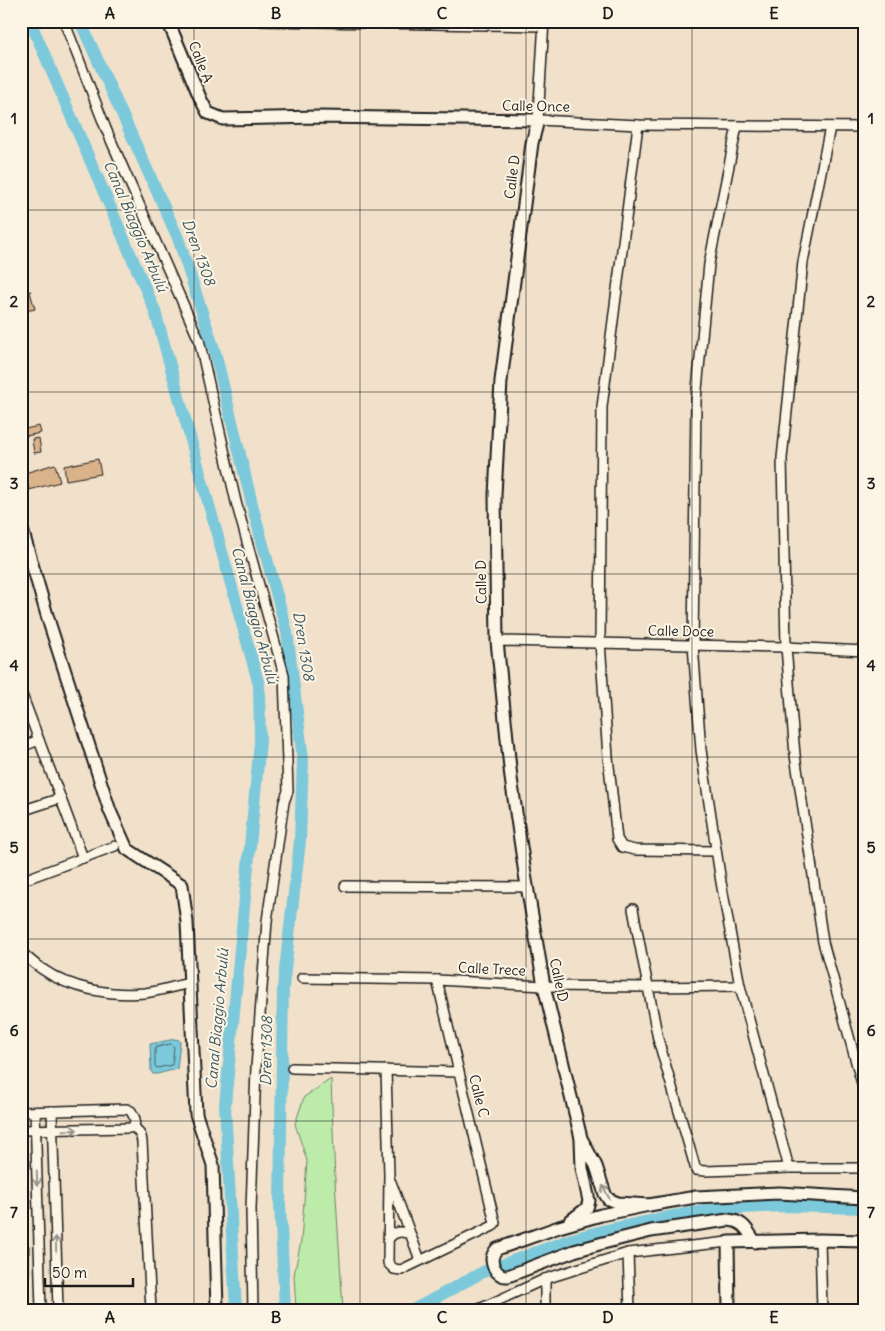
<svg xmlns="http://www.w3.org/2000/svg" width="885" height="1331" font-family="Delius,sans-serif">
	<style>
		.green { fill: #bcebaa; stroke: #6c8463 }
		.water { fill: #7cc9db; stroke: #56848f }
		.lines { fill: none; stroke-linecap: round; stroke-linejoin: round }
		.shore { stroke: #426168; stroke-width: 1 }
		.canal { stroke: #7cc9db; stroke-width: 12 }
		.building { fill: #dab38b; stroke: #1c1c1c }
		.minor-casing { stroke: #1c1c1c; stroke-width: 12 }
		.tertiary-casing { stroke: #1c1c1c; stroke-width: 15 }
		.minor { stroke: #fcf5e5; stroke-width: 9 }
		.tertiary { stroke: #fcf5e5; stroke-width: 11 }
		.oneway { stroke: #97938b }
		.grid { fill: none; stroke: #1c1c1c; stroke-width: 1; stroke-opacity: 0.55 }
		.labels { text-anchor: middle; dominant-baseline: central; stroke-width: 4; stroke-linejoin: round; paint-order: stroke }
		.street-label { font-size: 14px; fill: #1c1c1c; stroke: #fcf5e5 }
		.water-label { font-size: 15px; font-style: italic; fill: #3e595f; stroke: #fcf5e5 }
		.neatline { fill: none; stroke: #1c1c1c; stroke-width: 2 }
		.grid-label { font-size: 16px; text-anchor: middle; font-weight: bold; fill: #1c1c1c }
	</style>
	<rect width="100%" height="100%" fill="#f2e1ca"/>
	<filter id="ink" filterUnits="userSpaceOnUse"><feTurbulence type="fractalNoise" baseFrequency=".02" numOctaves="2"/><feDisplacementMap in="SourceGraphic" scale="10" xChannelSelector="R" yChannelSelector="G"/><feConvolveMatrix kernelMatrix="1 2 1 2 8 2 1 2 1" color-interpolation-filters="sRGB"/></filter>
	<g filter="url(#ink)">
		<polygon class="green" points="331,1079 335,1181 343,1310 296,1310 294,1275 301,1241 307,1161 295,1124 304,1097"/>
		<polygon class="water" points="175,1039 179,1040 180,1042 177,1069 157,1074 153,1074 151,1071 150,1044"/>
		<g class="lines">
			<polygon class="shore" points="171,1044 174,1047 172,1065 157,1068 155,1066 155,1048"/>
			<g class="canal">
				<polyline points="30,21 155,311 259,685 260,742 225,1105 236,1310"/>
				<polyline points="80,21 178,238 215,352 254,512 287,632 303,759 300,841 283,987 280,1205 285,1310"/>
				<polyline points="413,1310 483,1272 572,1239 606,1230 668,1217 717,1209 787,1206 864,1208"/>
			</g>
		</g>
		<g class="building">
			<polygon points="31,291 30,292 35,309 21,312 21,293"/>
			<polygon points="39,426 41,433 26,436 25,429"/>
			<polygon points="39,438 41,452 34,453 32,439"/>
			<polygon points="98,459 101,474 66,480 64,466"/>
			<polygon points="55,464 60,482 29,490 25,473"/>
			<rect x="21" y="1246" width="8" height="37"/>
		</g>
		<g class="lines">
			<defs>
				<g id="minor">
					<polyline points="64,21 106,129 199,340 236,502 284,675 288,791 284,802 267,921 256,1068 251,1209 253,1310"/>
					<polyline points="261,21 543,26"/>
					<polyline points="544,21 538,120 638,125 864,127"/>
					<polyline points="638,125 602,407 600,642 608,757 617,839 622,847 635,850 716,851"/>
					<polyline points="737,126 709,264 696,400 693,645 701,750 721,882 740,986 789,1168"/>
					<polyline points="830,127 803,262 782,458 786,647 795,755 823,942 864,1091"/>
					<polyline points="497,641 786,647 864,651"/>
					<polyline points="21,692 83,858"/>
					<polyline points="21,747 39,740"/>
					<polyline points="21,811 61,798"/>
					<polyline points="21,881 115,846"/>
					<polyline points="345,886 528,887"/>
					<polyline points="633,909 658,1039 696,1170 705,1171 789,1168 864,1168"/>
					<path d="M 21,952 C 28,958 34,964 42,969 C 70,989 111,996 145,993 C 160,991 175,986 190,983"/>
					<polyline points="302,978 437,980 544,986 648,987 740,986"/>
					<polyline points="292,1068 459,1072"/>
					<polyline points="386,1070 389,1175 388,1263 394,1269 401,1270 493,1226 495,1223 437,980"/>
					<polyline points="52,1111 58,1310"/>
					<polyline points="21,1112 127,1109 131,1111 135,1119 134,1126 130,1128 21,1130"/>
					<polyline points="35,1112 41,1310"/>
					<polyline points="134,1126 141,1136 142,1142 151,1310"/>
					<polyline points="391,1182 420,1260"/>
					<path d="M 389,1238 C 395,1231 401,1231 410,1234"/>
					<polyline points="820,1240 822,1310"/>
					<polyline points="628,1253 630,1310"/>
					<polyline points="477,1310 545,1279 628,1253 728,1242"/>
					<polyline points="545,1310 545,1279"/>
				</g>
				<g id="tertiary">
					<polyline points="168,21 201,100 208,113 223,119 318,117 538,120 532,143 501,381 495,495 497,641 511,778 525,874 544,986 581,1138 596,1166 605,1194 608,1199 618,1203 649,1205"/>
					<polyline points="21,526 49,622 110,811 127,849 182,885 187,922 196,1114 213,1165 217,1310"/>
					<polyline points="570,1221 587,1208 589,1201 582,1168 581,1139"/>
					<path d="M 755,1242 C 747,1230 744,1221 728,1220 L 651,1231 L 603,1243 L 574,1251 L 508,1276 C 499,1277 493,1269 492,1260 C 492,1256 494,1252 497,1249 L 559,1227 L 601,1215 L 649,1205 L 696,1197 L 779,1193 L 864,1198"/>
					<polyline points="729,1310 728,1242 820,1240 864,1241"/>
				</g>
			</defs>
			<use href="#minor" class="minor-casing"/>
			<use href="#tertiary" class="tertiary-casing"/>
			<use href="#minor" class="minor"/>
			<use href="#tertiary" class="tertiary"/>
		</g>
		<defs><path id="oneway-shaft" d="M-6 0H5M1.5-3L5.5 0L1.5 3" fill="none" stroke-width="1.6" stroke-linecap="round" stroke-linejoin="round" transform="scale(1.25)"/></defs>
		<g class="oneway">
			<use href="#oneway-shaft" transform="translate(70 1130) rotate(-1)"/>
			<use href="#oneway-shaft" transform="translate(37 1178) rotate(88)"/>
			<use href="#oneway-shaft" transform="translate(606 1192) rotate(-117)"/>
			<use href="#oneway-shaft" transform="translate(56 1244) rotate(-91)"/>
		</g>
	</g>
	<path class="grid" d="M 194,21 L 194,1310M 360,21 L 360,1310M 526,21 L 526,1310M 692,21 L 692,1310M 21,210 L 864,210M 21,392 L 864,392M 21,574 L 864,574M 21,757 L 864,757M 21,939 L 864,939M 21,1121 L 864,1121"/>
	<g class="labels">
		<g class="street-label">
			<text transform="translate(201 62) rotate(68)">Calle A</text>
			<text transform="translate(536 106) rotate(1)">Calle Once</text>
			<text transform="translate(512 177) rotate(-83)">Calle D</text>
			<text transform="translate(481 582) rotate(-91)">Calle D</text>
			<text transform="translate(681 631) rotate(1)">Calle Doce</text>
			<text transform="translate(492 969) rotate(3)">Calle Trece</text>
			<text transform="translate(559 980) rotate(78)">Calle D</text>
			<text transform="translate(479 1096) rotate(76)">Calle C</text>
		</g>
		<g class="water-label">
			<text transform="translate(136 226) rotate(67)">Canal Biaggio Arbulú</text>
			<text transform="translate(199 252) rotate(70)">Dren 1308</text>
			<text transform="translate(255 615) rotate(75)">Canal Biaggio Arbulú</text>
			<text transform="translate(304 646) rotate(81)">Dren 1308</text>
			<text transform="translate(217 1019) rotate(-85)">Canal Biaggio Arbulú</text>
			<text transform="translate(266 1051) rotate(-89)">Dren 1308</text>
		</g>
	</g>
	<rect width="885" height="1331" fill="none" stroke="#fcf5e5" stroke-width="55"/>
	<path d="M45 1278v8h88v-8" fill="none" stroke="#1c1c1c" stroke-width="2.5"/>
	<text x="52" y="1278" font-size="15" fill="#1c1c1c" stroke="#fcf5e5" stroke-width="4" paint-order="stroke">50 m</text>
	<rect x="28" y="28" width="830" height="1276" class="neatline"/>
	<g class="grid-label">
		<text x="110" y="19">A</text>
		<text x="276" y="19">B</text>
		<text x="442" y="19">C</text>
		<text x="608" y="19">D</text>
		<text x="774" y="19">E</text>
		<text x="14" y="124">1</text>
		<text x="871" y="124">1</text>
		<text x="14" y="307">2</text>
		<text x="871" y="307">2</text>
		<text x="14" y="489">3</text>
		<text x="871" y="489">3</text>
		<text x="14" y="671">4</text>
		<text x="871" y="671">4</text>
		<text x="14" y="853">5</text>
		<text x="871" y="853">5</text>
		<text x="14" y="1036">6</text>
		<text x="871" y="1036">6</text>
		<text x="14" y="1218">7</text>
		<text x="871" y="1218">7</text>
		<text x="110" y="1323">A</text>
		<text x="276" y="1323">B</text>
		<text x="442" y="1323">C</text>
		<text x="608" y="1323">D</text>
		<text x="774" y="1323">E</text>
	</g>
</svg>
